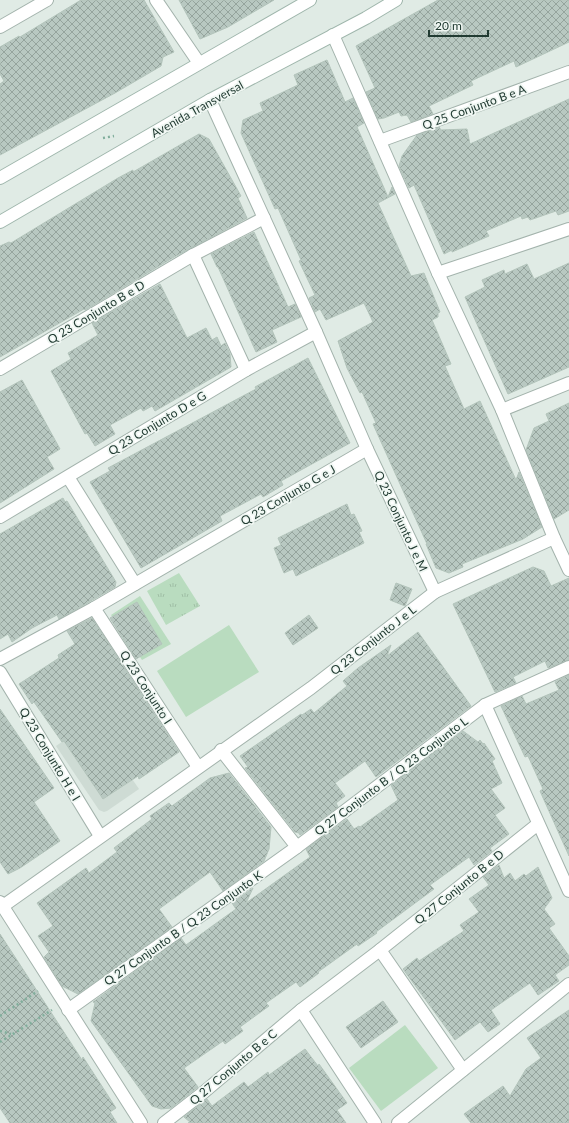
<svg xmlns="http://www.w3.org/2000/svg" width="569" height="1123" font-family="Lato,sans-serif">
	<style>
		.built { fill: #cedbd4 }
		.grass { fill: url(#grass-tufts) }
		.pitch { fill: #b9dcbf }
		.building { fill: url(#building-cross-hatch); stroke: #b3c4bb }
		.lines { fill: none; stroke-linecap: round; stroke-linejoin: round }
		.street-casing { stroke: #a3b3ac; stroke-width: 14 }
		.secondary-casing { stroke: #9fb6ac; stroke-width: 14 }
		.path { stroke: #81ae9c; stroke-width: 2.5; stroke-dasharray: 2 3; stroke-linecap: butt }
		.street { stroke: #fff; stroke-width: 12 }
		.secondary { stroke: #fff; stroke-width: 12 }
		.labels { text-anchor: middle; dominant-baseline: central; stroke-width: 3.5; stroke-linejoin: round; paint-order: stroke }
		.street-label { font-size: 12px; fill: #213b32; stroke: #f0f7f3 }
	</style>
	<defs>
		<pattern id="grass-tufts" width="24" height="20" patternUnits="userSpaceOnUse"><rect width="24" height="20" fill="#b9dcbf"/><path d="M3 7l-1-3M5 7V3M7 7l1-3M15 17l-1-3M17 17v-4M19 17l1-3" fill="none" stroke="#9fbea5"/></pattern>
		<pattern id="building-cross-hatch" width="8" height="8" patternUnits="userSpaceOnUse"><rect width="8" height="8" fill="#b8c8c1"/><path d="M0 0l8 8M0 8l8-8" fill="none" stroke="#95a49d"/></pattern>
	</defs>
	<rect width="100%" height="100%" fill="#e0ebe5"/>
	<polygon class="built" points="92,721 139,789 107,811 104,812 99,810 56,746"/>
	<polygon class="grass" points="179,573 200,606 166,625 147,591"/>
	<g class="pitch">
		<polygon points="140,596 171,644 142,660 111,615"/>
		<polygon points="229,625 259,672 186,717 157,671"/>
		<polygon points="405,1025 438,1068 381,1111 349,1068"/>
	</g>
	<g class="building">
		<polygon points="81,0 144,0 174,52 163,57 161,66 115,93 0,155 0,84 4,81 0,74 0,47 19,36 20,37"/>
		<polygon points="179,0 274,0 228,27 200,39"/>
		<polygon points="438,0 569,0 569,42 516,67 514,61 471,81 473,85 429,106 433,114 411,122 407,115 401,116 399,112 384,118 378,119 366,92 375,88 356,46"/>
		<polygon points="327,60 345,102 353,98 364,123 357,127 388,197 392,187 395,194 378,203 406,265 411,276 424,273 440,312 438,313 438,317 432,320 451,364 445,366 464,409 480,401 516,480 519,472 542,527 523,539 462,564 463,567 449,573 436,568 426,544 427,544 373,424 376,423 362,392 360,393 347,368 338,341 373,322 364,303 326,320 320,309 315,312 309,298 315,295 299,261 301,260 278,208 275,209 241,133 243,120 263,111 260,103 298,85 294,75"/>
		<polygon points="569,99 569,211 558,215 556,211 530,220 528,217 522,219 521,216 486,231 489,236 452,252 452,250 444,254 414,185 409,188 399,166 402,156 417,135 439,127 441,130 467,129 470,144"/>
		<polygon points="199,134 209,139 241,196 238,198 247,218 174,257 85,310 84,309 0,357 0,246 9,242 11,243 118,178 133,170 133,172"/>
		<polygon points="254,232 288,307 295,304 301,317 272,330 277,342 256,352 218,267 217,267 211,254"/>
		<polygon points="569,263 569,367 508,394 465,297 485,287 482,280 504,270 505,274 527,264 534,279"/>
		<polygon points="160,284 187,338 206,328 212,340 217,337 221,346 225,343 230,354 231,367 155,411 152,406 143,411 141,408 110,425 115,434 95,446 87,433 85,434 51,371 71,359 68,353 98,335 92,323"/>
		<polygon points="308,358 350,443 281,481 283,485 263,497 261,494 220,516 222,521 141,568 90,482 110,471 108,468 256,389 255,387"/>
		<polygon points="22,380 60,449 47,457 54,469 0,503 0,392"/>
		<polygon points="569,403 569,510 554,519 526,450 534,428 549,421 546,414"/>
		<polygon points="63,498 65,502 67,501 116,582 115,587 59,619 57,615 32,628 12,642 8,634 0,639 0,534"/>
		<polygon points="347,504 351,515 354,514 362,531 359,532 364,543 296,576 293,569 284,573 274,548 281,545 278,538"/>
		<polygon points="533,567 544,571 551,586 569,578 569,660 548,668 545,661 513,677 516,683 495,692 453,604"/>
		<polygon points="396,583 412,589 405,606 390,600"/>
		<polygon points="137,602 162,644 136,659 110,618"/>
		<polygon points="309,615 318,628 293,645 285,633"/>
		<polygon points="92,618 179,752 139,779 138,776 103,799 64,741 62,742 34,702 32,704 19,684 59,658 58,655 75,644 67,631"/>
		<polygon points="418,632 471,706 376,777 365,761 335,783 345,796 336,803 338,807 300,835 299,833 295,832 245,768 248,767 240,756 301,714 302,715 311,709 314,713 347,686 343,681 358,668 391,645 387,656"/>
		<polygon points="569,675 569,856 540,791 543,789 528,756 525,757 501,706 522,696 526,704 559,690 555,682"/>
		<polygon points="0,709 54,788 34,802 60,841 20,868 8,874 0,862"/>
		<polygon points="463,731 478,742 480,740 483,744 484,743 495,759 492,761 502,783 491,789 505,808 495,815 509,834 490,848 492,851 474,865 469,857 430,885 434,889 376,932 377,933 358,946 357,944 318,972 319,973 300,987 296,982 266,1003 269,1006 240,1027 243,1031 225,1044 223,1041 184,1068 198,1087 171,1108 161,1109 152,1106 91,1021 95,1003 93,1002 181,938 186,945 236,909 232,903 253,888 246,903 310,857 306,849 347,819 354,829 359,826 360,827 398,800 391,785"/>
		<polygon points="229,773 271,827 269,849 264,861 223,891 210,872 159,909 172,927 78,994 62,986 44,957 49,952 38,936 53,926 37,903 86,868 89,873 117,852 114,848 152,819 150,816 169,803 172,806 210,778"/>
		<polygon points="499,865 504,878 510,873 515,881 524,874 526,876 538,867 552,898 544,909 555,924 549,928 569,956 569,965 555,975 559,981 538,995 530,983 491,1010 500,1024 488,1032 480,1022 455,1040 403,969 417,958 419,961 464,931 460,925 479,912 469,899 489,885 483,877"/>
		<polygon points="0,934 82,1060 83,1057 116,1108 110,1112 117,1123 10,1123 0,1108"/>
		<polygon points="383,1001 398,1022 361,1048 346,1027"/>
		<polygon points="569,1010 569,1123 471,1123 464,1114 503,1086 510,1096 526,1069 541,1058 527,1038"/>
		<polygon points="305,1049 318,1066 319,1064 347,1103 337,1110 346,1123 188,1123 190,1122 184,1117 207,1099 212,1106 244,1082 248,1087 268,1072 269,1075"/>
	</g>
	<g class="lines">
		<defs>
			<g id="street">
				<polyline points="156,0 199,63"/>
				<polyline points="0,27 47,0"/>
				<polyline points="333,35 438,273 502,410 554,538 569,570"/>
				<polyline points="210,100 316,332 367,449 435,592"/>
				<polyline points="380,141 569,72"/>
				<polyline points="193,255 246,370"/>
				<polyline points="438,273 569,229"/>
				<polyline points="0,369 193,255 264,218"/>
				<polyline points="502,410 569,383"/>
				<polyline points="68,477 135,584"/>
				<polyline points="0,517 246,370 316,332"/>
				<polyline points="94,608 198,767"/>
				<polyline points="0,659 94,608 367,449"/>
				<polyline points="0,672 100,836"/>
				<polyline points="485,705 569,891"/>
				<polyline points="221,750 297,847"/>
				<polyline points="0,902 141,1123"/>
				<polyline points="3,906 311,688 435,592 554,538"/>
				<polyline points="380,950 463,1070"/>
				<polyline points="68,1010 297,847 485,705 569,667"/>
				<polyline points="301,1010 375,1123"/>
				<polyline points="164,1123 204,1092 301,1010 380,950 538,824"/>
				<polyline points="398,1123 569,984"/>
			</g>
			<g id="secondary">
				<polyline points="0,178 310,0"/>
				<polyline points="0,222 210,100 366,18 396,0"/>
			</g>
		</defs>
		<use href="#street" class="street-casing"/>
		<use href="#secondary" class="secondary-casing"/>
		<g class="path">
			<polyline points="103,138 114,136"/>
			<polyline points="0,1016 38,991"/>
			<polyline points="0,1031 11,1034"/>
			<polyline points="0,1042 52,1010"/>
		</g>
		<use href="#street" class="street"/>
		<use href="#secondary" class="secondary"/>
	</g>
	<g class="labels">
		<g class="street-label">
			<text transform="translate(474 107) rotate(-20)">Q 25 Conjunto B e A</text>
			<text transform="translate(197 109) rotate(-29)">Avenida Transversal</text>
			<text transform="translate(96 312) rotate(-31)">Q 23 Conjunto B e D</text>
			<text transform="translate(157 423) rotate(-31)">Q 23 Conjunto D e G</text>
			<text transform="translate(288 495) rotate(-30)">Q 23 Conjunto G e J</text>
			<text transform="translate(401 521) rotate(65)">Q 23 Conjunto J e M</text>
			<text transform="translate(373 640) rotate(-38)">Q 23 Conjunto J e L</text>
			<text transform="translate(146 687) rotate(57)">Q 23 Conjunto I</text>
			<text transform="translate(50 754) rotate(59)">Q 23 Conjunto H e I</text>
			<text transform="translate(391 776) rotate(-37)">Q 27 Conjunto B / Q 23 Conjunto L</text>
			<text transform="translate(459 887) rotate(-39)">Q 27 Conjunto B e D</text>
			<text transform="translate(183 928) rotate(-35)">Q 27 Conjunto B / Q 23 Conjunto K</text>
			<text transform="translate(233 1067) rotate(-40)">Q 27 Conjunto B e C</text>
		</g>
	</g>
	<path d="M429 30v6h59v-6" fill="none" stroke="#213b32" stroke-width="2"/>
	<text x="435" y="30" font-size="12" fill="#213b32" stroke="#f0f7f3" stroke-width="3" paint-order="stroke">20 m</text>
</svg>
